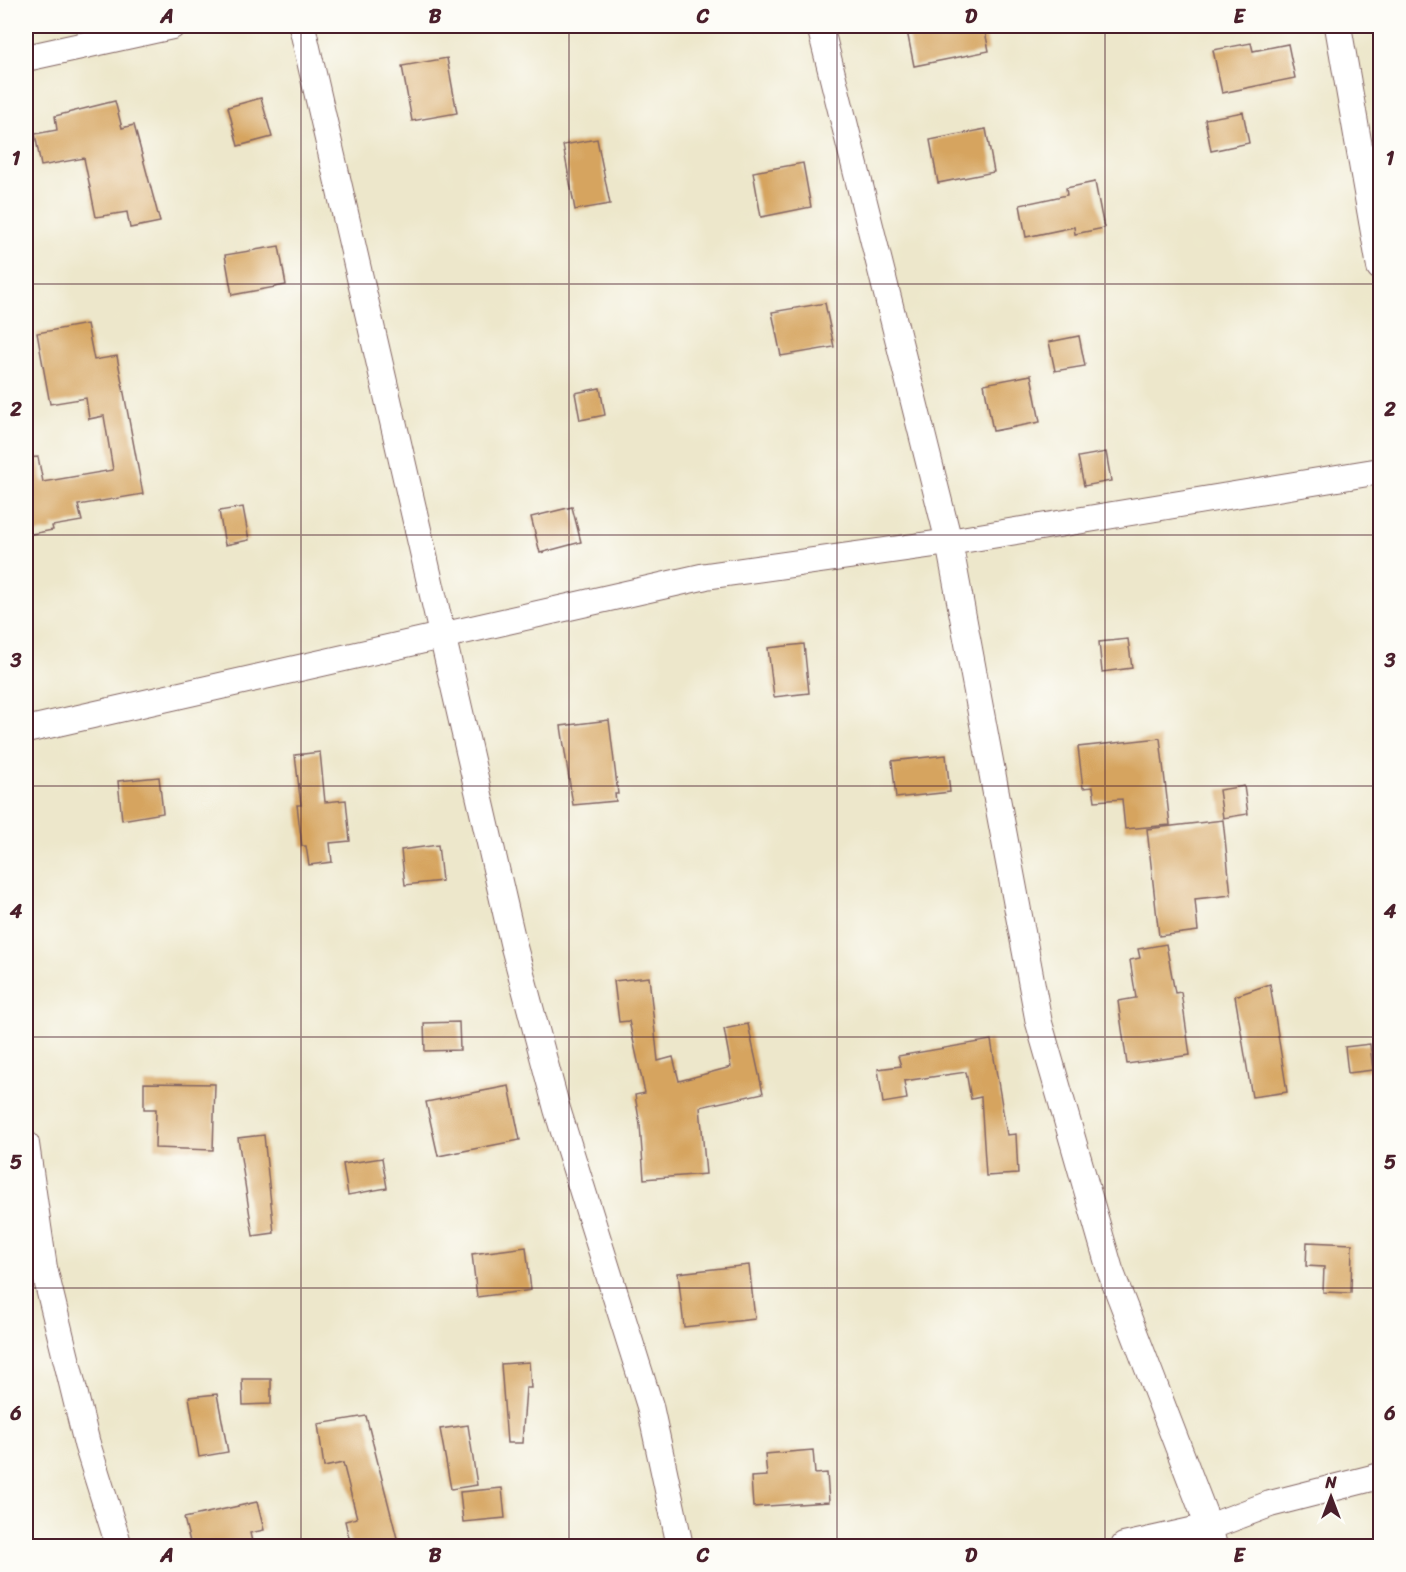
<svg xmlns="http://www.w3.org/2000/svg" width="1406" height="1572" font-family="Sriracha,sans-serif">
	<style>
		.building { fill: #d6a45e }
		.lines { fill: none; stroke-linecap: round; stroke-linejoin: round }
		.street-casing { stroke: #836563; stroke-width: 28 }
		.street { stroke: #fff; stroke-width: 26 }
		.grid { fill: none; stroke: #4a1f2b; stroke-width: 1.5; stroke-opacity: 0.55 }
		.neatline { fill: none; stroke: #4a1f2b; stroke-width: 2 }
		.grid-label { font-size: 20px; text-anchor: middle; font-weight: bold; fill: #4a1f2b }
	</style>
	<rect width="100%" height="100%" fill="#fdfcf7"/>
	<filter id="ink" filterUnits="userSpaceOnUse"><feTurbulence type="fractalNoise" baseFrequency=".0167" numOctaves="2"/><feDisplacementMap in="SourceGraphic" scale="12" xChannelSelector="R" yChannelSelector="G"/><feConvolveMatrix kernelMatrix="1 2 1 2 8 2 1 2 1" color-interpolation-filters="sRGB"/></filter>
	<filter id="wash" filterUnits="userSpaceOnUse"><feTurbulence type="fractalNoise" baseFrequency=".008" numOctaves="4" result="noise"/><feDisplacementMap in="SourceGraphic" scale="24" xChannelSelector="R" yChannelSelector="G"/><feGaussianBlur stdDeviation="1.35" result="paint"/><feColorMatrix in="noise" values="0 0 0 0 0 0 0 0 0 0 0 0 0 0 0 0 0 1.4 0 .05"/><feComposite in="paint" operator="in"/></filter>
	<g filter="url(#wash)">
		<rect width="100%" height="100%" fill="#ede7cb"/>
		<g id="blocks">
			<g class="building">
				<polygon points="906,26 984,26 989,51 914,66"/>
				<polygon points="1251,43 1253,51 1288,44 1295,78 1222,93 1213,50"/>
				<polygon points="447,58 457,113 412,121 402,66"/>
				<polygon points="261,98 272,137 238,146 228,107"/>
				<polygon points="115,101 122,128 134,125 160,222 130,228 127,212 96,217 84,158 41,166 35,134 57,130 55,116"/>
				<polygon points="1243,112 1249,143 1211,151 1205,119"/>
				<polygon points="986,129 994,172 938,183 930,140"/>
				<polygon points="597,139 610,204 575,210 563,145"/>
				<polygon points="803,163 811,207 761,217 753,172"/>
				<polygon points="1095,182 1104,228 1075,234 1074,227 1026,237 1020,205 1067,195 1066,188"/>
				<polygon points="279,246 286,285 232,295 225,255"/>
				<polygon points="825,303 834,347 781,356 772,312"/>
				<polygon points="87,324 94,360 117,356 143,494 78,505 82,521 52,526 53,530 26,535 26,458 38,457 43,482 113,470 104,416 89,419 86,398 50,404 37,333"/>
				<polygon points="1079,336 1085,366 1055,371 1049,342"/>
				<polygon points="1031,375 1040,422 993,431 984,384"/>
				<polygon points="600,388 605,415 580,420 575,393"/>
				<polygon points="1106,452 1111,481 1084,486 1078,457"/>
				<polygon points="243,507 249,540 225,545 219,511"/>
				<polygon points="572,507 581,542 540,553 531,517"/>
				<polygon points="1128,639 1132,668 1102,672 1099,642"/>
				<polygon points="804,644 809,693 774,697 768,648"/>
				<polygon points="609,720 618,794 615,794 616,801 573,805 561,726"/>
				<polygon points="1160,738 1170,825 1125,829 1122,799 1095,801 1093,787 1083,788 1078,747"/>
				<polygon points="320,752 325,802 346,800 350,841 330,843 332,862 309,865 306,846 302,846 297,805 301,805 295,755"/>
				<polygon points="946,755 950,792 896,798 892,761"/>
				<polygon points="159,777 163,813 122,820 118,781"/>
				<polygon points="1244,786 1248,814 1223,818 1219,790"/>
				<polygon points="1223,820 1231,895 1195,899 1198,931 1159,936 1147,829"/>
				<polygon points="438,845 442,881 405,885 401,850"/>
				<polygon points="1166,944 1175,993 1181,992 1190,1055 1127,1064 1118,1001 1136,998 1130,960 1140,958 1138,949"/>
				<polygon points="649,977 658,1061 673,1057 679,1081 731,1067 724,1029 748,1024 763,1093 700,1107 706,1174 644,1179 640,1125 635,1095 645,1093 629,1021 619,1022 614,981"/>
				<polygon points="1270,984 1287,1092 1252,1097 1235,996"/>
				<polygon points="459,1022 460,1050 425,1051 424,1023"/>
				<polygon points="991,1040 1007,1135 1016,1134 1018,1174 986,1176 981,1097 971,1099 966,1072 904,1081 907,1099 883,1103 878,1069 901,1066 898,1056"/>
				<polygon points="1370,1044 1373,1070 1348,1073 1345,1047"/>
				<polygon points="144,1083 215,1084 213,1150 155,1148 156,1109 144,1109"/>
				<polygon points="509,1086 520,1140 438,1156 426,1102"/>
				<polygon points="264,1135 274,1233 253,1236 238,1138"/>
				<polygon points="382,1158 387,1188 348,1195 343,1164"/>
				<polygon points="1307,1242 1352,1244 1351,1293 1323,1292 1324,1267 1306,1266"/>
				<polygon points="526,1247 531,1290 477,1297 472,1254"/>
				<polygon points="749,1265 755,1319 684,1327 678,1273"/>
				<polygon points="529,1362 531,1388 526,1388 522,1443 507,1443 501,1364"/>
				<polygon points="242,1379 271,1379 271,1404 243,1405"/>
				<polygon points="217,1394 228,1452 199,1457 189,1397"/>
				<polygon points="366,1416 399,1546 351,1546 345,1521 357,1518 343,1463 324,1467 318,1424"/>
				<polygon points="468,1425 477,1485 451,1489 440,1429"/>
				<polygon points="813,1450 815,1474 827,1473 829,1502 753,1507 751,1477 767,1476 765,1454"/>
				<polygon points="502,1488 505,1518 463,1522 460,1492"/>
				<polygon points="257,1502 264,1530 250,1533 253,1546 191,1546 184,1518"/>
			</g>
		</g>
	</g>
	<g filter="url(#ink)">
		<use href="#blocks" fill-opacity="0" stroke="#836563" stroke-width="1.5"/>
		<g class="lines">
			<defs>
				<g id="street">
					<polyline points="302,26 514,947 557,1109 650,1406 680,1546"/>
					<polyline points="820,26 949,542 1039,1023 1110,1270 1209,1527 1214,1546"/>
					<polyline points="1338,26 1380,267"/>
					<polyline points="26,58 172,26"/>
					<polyline points="26,730 706,576 949,542 1380,471"/>
					<polyline points="26,1144 44,1268 87,1444 119,1546"/>
					<polyline points="1124,1546 1209,1527 1270,1504 1380,1476"/>
				</g>
			</defs>
			<use href="#street" class="street-casing"/>
			<use href="#street" class="street"/>
		</g>
	</g>
	<path class="grid" d="M 301,26 L 301,1546M 569,26 L 569,1546M 837,26 L 837,1546M 1105,26 L 1105,1546M 26,284 L 1380,284M 26,535 L 1380,535M 26,786 L 1380,786M 26,1037 L 1380,1037M 26,1288 L 1380,1288"/>
	<rect width="1406" height="1572" fill="none" stroke="#fdfcf7" stroke-width="66"/>
	<g transform="translate(1331 1497)" stroke="#fdfcf7" stroke-width="4.5" paint-order="stroke">
	<path d="M0-4.5L10 22L0 15L-10 22Z" fill="#4a1f2b"/>
	<text y="-9" font-size="16" font-weight="bold" text-anchor="middle" fill="#4a1f2b">N</text>
	</g>
	<rect x="33" y="33" width="1340" height="1506" class="neatline"/>
	<g class="grid-label">
		<text x="167" y="23">A</text>
		<text x="435" y="23">B</text>
		<text x="703" y="23">C</text>
		<text x="971" y="23">D</text>
		<text x="1239" y="23">E</text>
		<text x="16" y="165">1</text>
		<text x="1390" y="165">1</text>
		<text x="16" y="416">2</text>
		<text x="1390" y="416">2</text>
		<text x="16" y="667">3</text>
		<text x="1390" y="667">3</text>
		<text x="16" y="918">4</text>
		<text x="1390" y="918">4</text>
		<text x="16" y="1169">5</text>
		<text x="1390" y="1169">5</text>
		<text x="16" y="1420">6</text>
		<text x="1390" y="1420">6</text>
		<text x="167" y="1562">A</text>
		<text x="435" y="1562">B</text>
		<text x="703" y="1562">C</text>
		<text x="971" y="1562">D</text>
		<text x="1239" y="1562">E</text>
	</g>
</svg>
